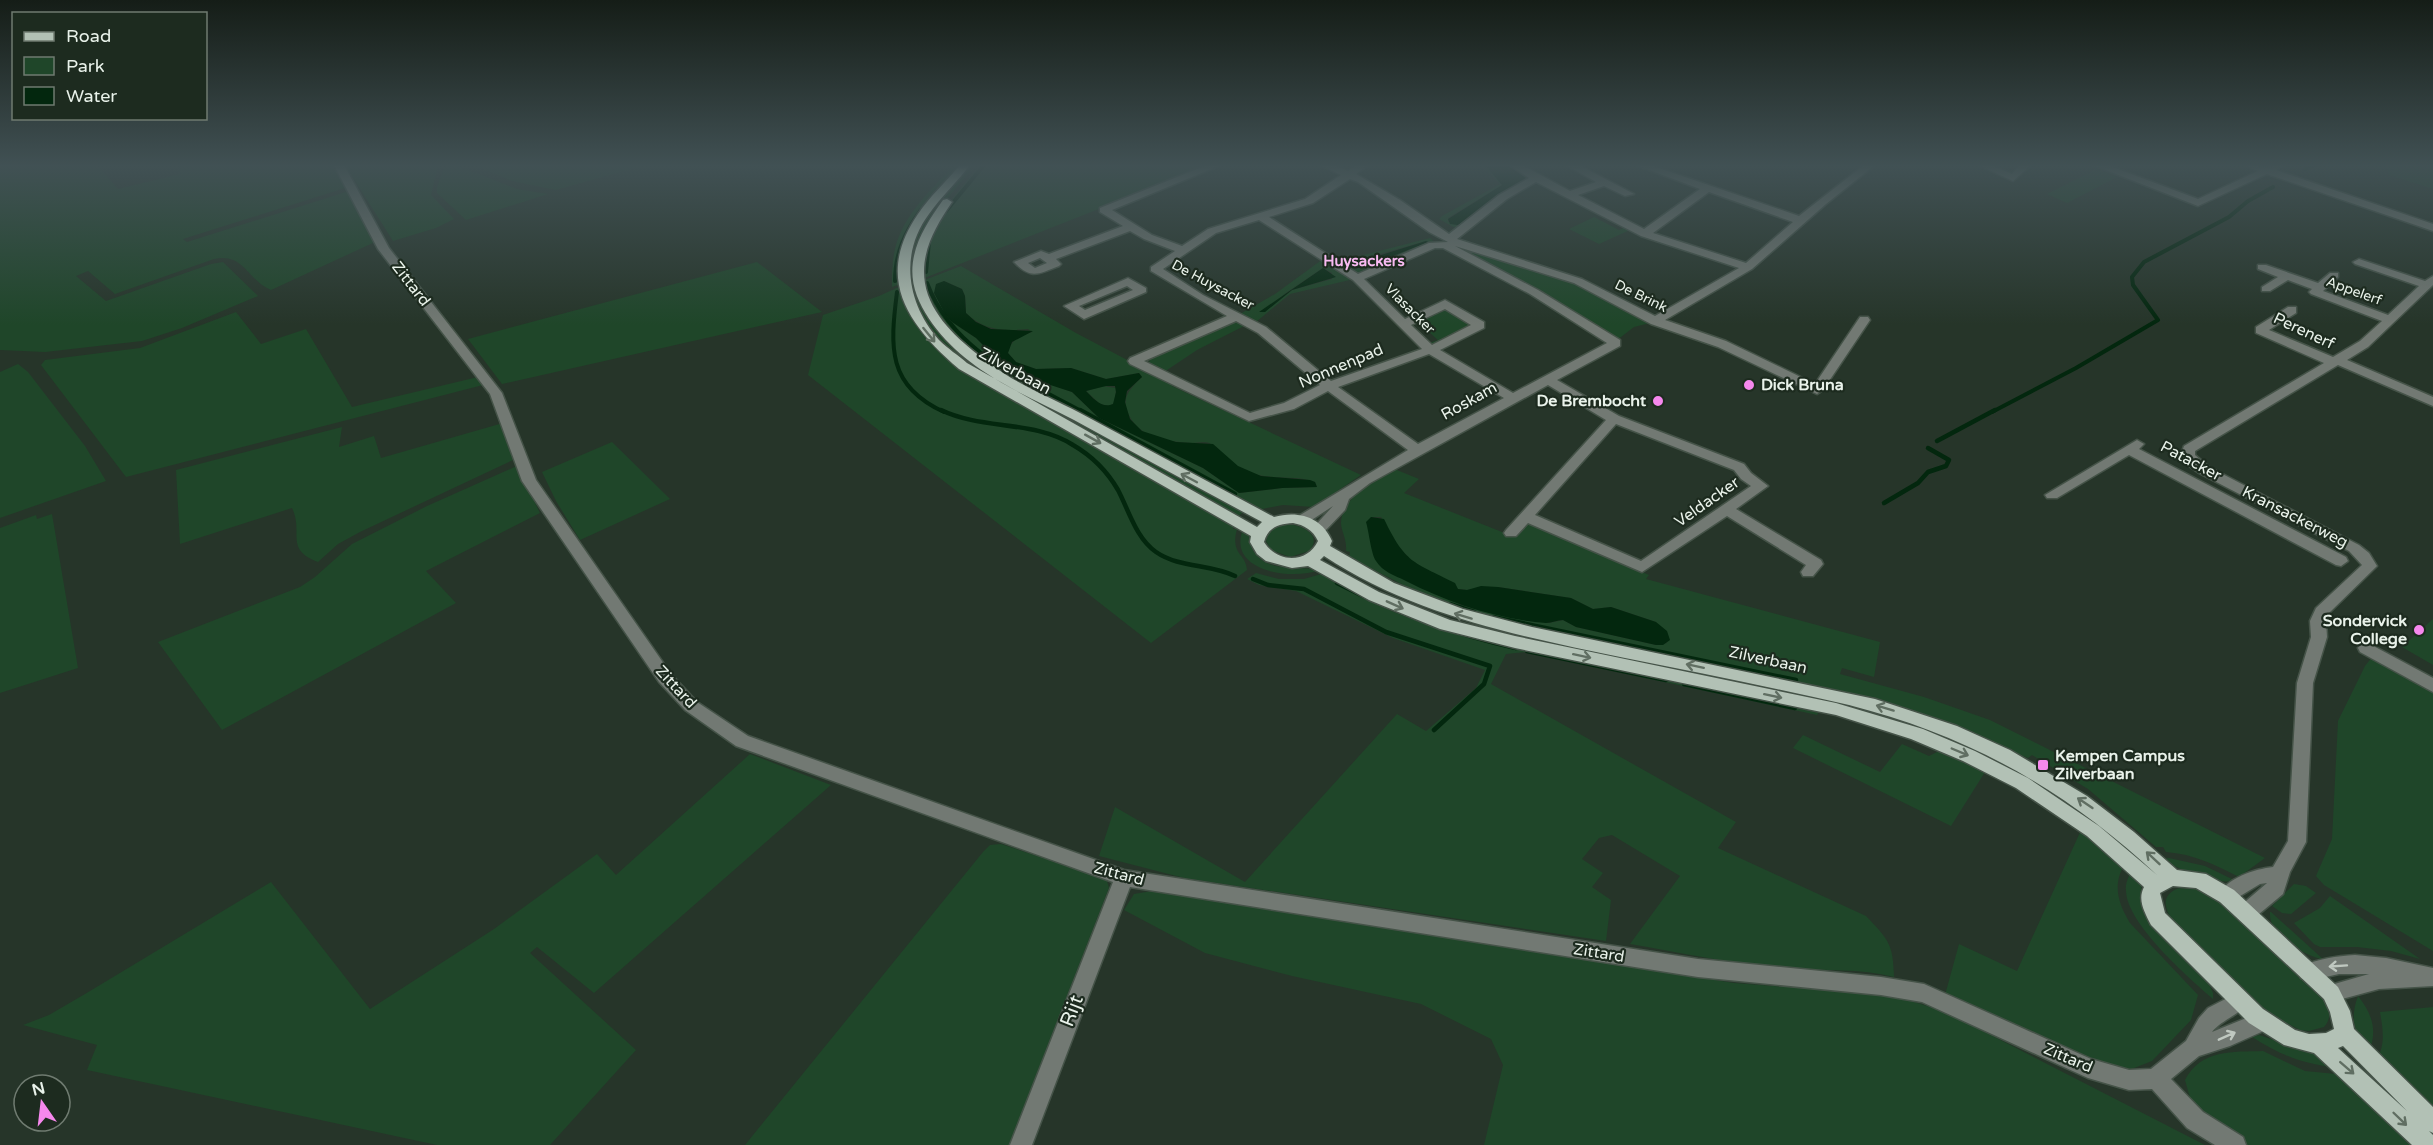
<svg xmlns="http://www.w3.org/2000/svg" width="2433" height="1145" font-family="'Varela Round',sans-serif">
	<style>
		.green { fill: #1f4629; fill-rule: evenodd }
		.water { fill: #03270e; fill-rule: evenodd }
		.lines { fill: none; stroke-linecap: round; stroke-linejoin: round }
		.stream-far1 { stroke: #03270e; stroke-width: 4 }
		.stream { stroke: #03270e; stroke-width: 4.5 }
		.minor-casing { stroke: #455348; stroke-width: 3 }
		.major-casing { stroke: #455348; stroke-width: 3 }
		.minor { fill: #727973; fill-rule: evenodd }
		.major { fill: #b2c1b5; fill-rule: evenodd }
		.oneway { stroke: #606e62 }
		.oneway2 { stroke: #bfc8c0 }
		.poi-dot { fill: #f688ed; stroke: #1d2b1f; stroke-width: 2 }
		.labels { text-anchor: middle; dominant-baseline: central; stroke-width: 4.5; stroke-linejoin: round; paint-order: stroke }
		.far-street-label { font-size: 14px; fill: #e9f2ea; stroke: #1d2b1f }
		.far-neighbourhood-label { font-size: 15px; font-weight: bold; fill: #f8baf1; stroke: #1d2b1f }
		.street-label { font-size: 16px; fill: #e9f2ea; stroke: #1d2b1f }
		.poi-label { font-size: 16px; font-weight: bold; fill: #e9f2ea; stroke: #1d2b1f; text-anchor: start }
		.near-street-label { font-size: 20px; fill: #e9f2ea; stroke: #1d2b1f }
	</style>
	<rect width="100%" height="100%" fill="#263529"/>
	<g class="green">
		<path d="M 0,165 L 97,165 L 118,189 L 180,174 L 179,165 L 334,165 L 345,188 L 183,239 L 187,242 L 349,191 L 375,242 L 271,290 C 248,281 244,252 214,259 L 115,294 L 88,271 L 76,276 L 106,301 L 211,264 L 223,262 L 258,296 L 182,328 L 142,341 L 45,352 L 0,350 Z"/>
		<polygon points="345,165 438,165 431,195 454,219 436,228 393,241"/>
		<polygon points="445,165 456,165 517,189 548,194 466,220 437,193 437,187"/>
		<polygon points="475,165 645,165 556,190 512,181"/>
		<path d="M 954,165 L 963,165 L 922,213 L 900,284 L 892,287 C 892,275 892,261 895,249 C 903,215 931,190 954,165 Z"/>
		<polygon points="968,165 975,165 927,223 921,236 916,282 907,281 907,257 922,220"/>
		<path d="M 980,165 L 1210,165 L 922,279 C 921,228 951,202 980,165 Z"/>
		<polygon points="1482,165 1485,165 1502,185 1448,218 1448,222 1465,221 1525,175 1508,165 1532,177 1457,229 1439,219 1442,216 1500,184"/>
		<polygon points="2387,165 2433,165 2433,189 2389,175"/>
		<polygon points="2097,169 2117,177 2067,203 2047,194"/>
		<polygon points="1594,217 1619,230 1625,227 1630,230 1599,244 1569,229"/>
		<path d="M 1430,238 L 1434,242 L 1364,273 L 1357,273 L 1336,262 ZM 1426,241 L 1428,242 L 1365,267 L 1358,268 L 1355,261 Z"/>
		<polygon points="1470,250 1573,282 1650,323 1634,327 1617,340 1465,252"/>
		<path d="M 1323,259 L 1354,279 L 1290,294 L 1256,322 L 1240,314 L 1275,294 ZM 1323,268 L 1332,273 L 1332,279 L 1292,290 L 1261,314 L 1286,293 Z"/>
		<polygon points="757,262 822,312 502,384 468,339"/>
		<path d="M 961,266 L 1076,333 L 1171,383 L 1172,386 L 1361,475 L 1314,507 L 1283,505 L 1262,509 L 1254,505 L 1250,506 L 998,372 L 969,351 L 936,315 L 922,281 ZM 944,281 L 962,289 L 965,296 L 966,313 C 984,331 1004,331 1028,329 L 1032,332 C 1019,337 1011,339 1008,353 L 1016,362 L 1036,369 L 1071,368 L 1106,379 L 1139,373 L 1142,377 C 1130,389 1120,398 1129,415 C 1140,439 1170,442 1193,443 C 1199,443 1206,441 1211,444 C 1219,447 1222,454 1228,459 C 1234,465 1243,470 1251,473 C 1271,480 1300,475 1315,482 L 1317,487 L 1282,488 L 1239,493 L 1203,468 L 1099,418 L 1072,392 L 1014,372 L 996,359 L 976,338 L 952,322 L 946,314 L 934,293 Z"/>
		<polygon points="916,283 954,346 1245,511 1238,516 976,370 934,337 915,309 911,284"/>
		<path d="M 901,286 C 909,320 929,342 955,364 L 1234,525 L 1233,529 L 1237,529 C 1230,555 1246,553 1247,570 L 1151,643 L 808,375 L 823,315 L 879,296 Z"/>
		<polygon points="1444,306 1476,325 1435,346 1429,343 1438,340 1419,323 1409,326"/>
		<polygon points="236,312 261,344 306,329 352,407 478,377 483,385 126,477 41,365 45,360 140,348"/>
		<polygon points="1235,321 1244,326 1197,350 1164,372 1149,362 1152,357"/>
		<polygon points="18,364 28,372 85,446 106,481 0,518 0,372"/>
		<polygon points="1103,386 1116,388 1115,402 1110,406 1100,404 1086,391"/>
		<path d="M 503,423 L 513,460 L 360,532 L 338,544 L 318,562 C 284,549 304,533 292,508 L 180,544 L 176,470 L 342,427 L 339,447 L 374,436 L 381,458 Z"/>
		<polygon points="612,442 670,499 580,540 556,501 542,472"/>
		<polygon points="517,466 540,513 426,571 456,603 222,730 158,642 300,587 315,577 352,544 427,506"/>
		<path d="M 1392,468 L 1419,479 L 1404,493 L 1512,536 L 1526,522 L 1649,575 L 1646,579 L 1880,642 L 1874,677 L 1842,668 L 1840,674 L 1924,697 L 1990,720 L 2265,858 L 2239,877 C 2215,865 2194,854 2166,852 L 2163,847 L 2156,847 L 2088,789 L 2032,755 L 2028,758 L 1922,715 L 1484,619 L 1413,590 L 1349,557 L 1350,552 L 1346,551 C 1347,539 1341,531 1341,523 C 1341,499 1375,479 1392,468 ZM 1371,517 L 1381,517 L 1394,542 L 1412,561 L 1458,589 L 1467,590 L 1498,587 L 1571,598 L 1593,609 L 1611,607 L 1656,622 L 1667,643 L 1656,645 L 1576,627 L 1563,620 L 1549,623 L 1485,612 L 1461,605 L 1401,578 L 1372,541 Z"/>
		<polygon points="52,514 78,668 0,693 0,528 36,515 37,519"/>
		<path d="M 1294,525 C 1308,528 1321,538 1309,551 L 1290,557 L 1271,550 L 1266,541 C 1268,527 1282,524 1294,525 Z"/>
		<path d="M 1244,527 C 1251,534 1248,543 1254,552 C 1270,574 1298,565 1320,570 C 1291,581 1224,571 1244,527 Z"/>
		<path d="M 1256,573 L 1279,579 L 1304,579 L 1325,573 L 1411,616 L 1821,709 L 1817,715 L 1526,652 L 1506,654 L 1491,684 L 1736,822 L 1718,848 L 1866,916 C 1889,940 1893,944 1894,977 C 1860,968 1825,971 1789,969 C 1736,965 1683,953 1630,944 L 1680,876 L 1612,835 L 1599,838 L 1582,859 L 1603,873 L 1592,887 L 1611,900 L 1606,941 L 1184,878 L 1099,856 L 1115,807 L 1245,882 L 1397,714 L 1426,731 L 1476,688 L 1485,670 L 1393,638 L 1296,591 L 1259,585 L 1247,579 Z"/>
		<polygon points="2433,619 2433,665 2402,647"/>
		<polygon points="2373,656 2433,689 2433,951 2324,885 2316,876 2332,839 2338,721 2365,666"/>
		<polygon points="1803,735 1880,772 1902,744 1929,756 1939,751 1985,772 1951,826 1793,748"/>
		<polygon points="750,754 831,785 594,993 537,947 530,953 636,1050 550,1145 437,1145 87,1070 97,1045 23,1025 49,1015 85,994 271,882 370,1009 494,929 597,854 616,875"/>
		<path d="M 2082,828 L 2125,864 C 2112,884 2118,903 2130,923 L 2198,995 L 2191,1020 L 2152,1061 L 2129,1070 L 2093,1067 L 1945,995 L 1959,944 L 2017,971 Z"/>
		<polygon points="1001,844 1095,875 1107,881 1109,888 1009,1145 745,1145 983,852 990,845"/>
		<path d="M 2169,858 L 2205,866 L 2234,880 C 2217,887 2176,868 2161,859 Z"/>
		<path d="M 2132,869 L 2140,880 L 2145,910 L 2209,984 L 2213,993 L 2213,999 C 2188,977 2127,924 2126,891 C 2125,883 2129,876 2132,869 Z"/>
		<polygon points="2294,884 2306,886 2316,893 2291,914 2282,913 2272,906"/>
		<path d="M 2179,888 L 2195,889 L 2216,898 L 2322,996 C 2329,1007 2333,1017 2324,1027 L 2309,1031 L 2300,1030 L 2267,1013 L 2172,921 C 2164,906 2161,895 2179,888 Z"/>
		<polygon points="1152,891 1734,983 1892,995 1946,1012 2205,1145 1484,1145 1503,1065 1491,1039 1421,1004 1292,976 1205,953 1124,910 1134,894"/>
		<polygon points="2330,896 2420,959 2391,951 2357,947 2320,947 2314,944 2294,923 2320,908"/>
		<path d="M 2270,912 L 2271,912 L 2324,960 C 2303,955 2268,936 2270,912 Z"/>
		<path d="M 2358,996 C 2373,1015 2378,1032 2368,1054 C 2355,1034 2349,1020 2358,996 Z"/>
		<path d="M 2433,1007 L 2433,1117 L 2375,1062 C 2386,1046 2383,1030 2380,1012 Z"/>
		<path d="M 2259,1035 L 2321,1056 L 2336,1068 C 2301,1063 2282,1056 2252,1037 Z"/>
		<path d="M 2263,1051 L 2305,1071 L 2347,1075 L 2418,1145 L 2243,1145 L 2213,1124 L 2190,1098 L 2185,1080 C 2201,1049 2233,1052 2263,1051 Z"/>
	</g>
	<g class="water">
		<polygon points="1485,165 1508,165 1527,179 1496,198 1465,221 1458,225 1450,224 1448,219 1502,185"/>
		<polygon points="1426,241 1428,242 1365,267 1358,268 1352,264"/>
		<polygon points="1323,268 1336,277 1292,290 1265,312 1259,312"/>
		<path d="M 944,281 L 962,289 L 965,296 L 966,313 L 976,322 L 991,329 L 1033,331 L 1012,342 L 1008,353 L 1016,362 L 1036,369 L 1071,368 L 1106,379 L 1139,373 L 1142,377 L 1127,391 L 1125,402 L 1130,419 L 1142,431 L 1176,442 L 1213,444 L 1238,466 L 1261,476 L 1310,480 L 1315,482 L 1317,487 L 1282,488 L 1239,493 L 1203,468 L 1099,418 L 1072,392 L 1029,378 L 1003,365 L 976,338 L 952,322 L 945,314 L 934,293 L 936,284 ZM 1106,386 L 1115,386 L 1116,392 L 1113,404 C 1102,409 1094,399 1086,391 Z"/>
		<path d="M 1371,517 L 1384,519 C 1406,564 1412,561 1455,583 L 1458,589 L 1467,590 L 1481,586 L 1498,587 L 1571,598 L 1593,609 L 1611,607 L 1656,622 L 1667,631 L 1670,640 L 1663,645 L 1656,645 L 1576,627 L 1563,620 C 1557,620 1552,623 1546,623 C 1497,619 1449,603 1406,581 C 1394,575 1383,572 1376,561 C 1371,554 1369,532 1366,522 Z"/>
	</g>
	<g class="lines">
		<g class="stream-far1">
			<polyline points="2305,169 2315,165"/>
			<polyline points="946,211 984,165"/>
			<polyline points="926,272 929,242"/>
			<path d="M 895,281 C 895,253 905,232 921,210"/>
			<path d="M 927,283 C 953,352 1022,379 1083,412"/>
			<path d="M 897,292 C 890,347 887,386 944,412"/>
			<polyline points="1992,412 2076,368 2158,320 2133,285 2132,277 2144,262 2229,217 2248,201 2273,187"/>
		</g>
		<g class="stream">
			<path d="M 941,410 C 982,430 1034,420 1073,445 C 1092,456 1107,471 1118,490 C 1129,511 1136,538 1156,552 C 1179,568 1210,564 1235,576"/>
			<polyline points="1080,410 1235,494"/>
			<polyline points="1937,441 1995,410"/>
			<polyline points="1884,503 1918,483 1928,472 1946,466 1949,460 1928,448"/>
			<polyline points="1253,579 1268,585 1304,589 1386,632 1490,666 1484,684 1434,730"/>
			<path d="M 1337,583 C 1395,613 1453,634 1516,648"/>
			<polyline points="1450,604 1474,612"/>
			<polyline points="1493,617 1796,680"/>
			<polyline points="1527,651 1666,680"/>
			<polyline points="1684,684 1795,708"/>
		</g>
		<defs>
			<g id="minor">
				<path d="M 334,165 L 344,165 L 389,248 L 502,393 L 536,480 L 671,674 L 697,702 L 748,736 L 1124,870 L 1698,959 L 1881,977 L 1924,984 L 2091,1059 L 2129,1070 L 2151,1069 L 2186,1041 L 2199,1018 L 2208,1008 L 2239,992 L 2246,994 L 2249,1001 C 2244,1013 2222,1019 2212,1032 L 2261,1012 L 2268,1015 L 2271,1022 L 2268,1029 L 2230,1046 L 2199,1056 L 2171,1079 L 2203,1112 L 2243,1137 L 2246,1145 L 2215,1145 L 2187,1128 L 2152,1089 L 2129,1090 L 2088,1078 L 1922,1002 L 1881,995 L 1698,977 L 1130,887 L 1032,1145 L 1010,1145 L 1113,882 L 736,746 L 685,710 L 659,682 L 522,481 L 490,394 L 378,249 Z"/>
				<path d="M 1207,165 L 1221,165 L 1112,210 L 1152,235 L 1182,246 L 1208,229 L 1305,199 L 1341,175 L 1320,165 L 1334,165 L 1348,171 L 1356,165 L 1368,165 L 1356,174 L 1400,200 L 1449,234 L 1499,195 L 1529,178 L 1510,165 L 1522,165 L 1570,191 L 1596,182 L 1566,165 L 1579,165 L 1634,194 L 1625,196 L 1604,186 L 1578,195 L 1644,229 L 1700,189 L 1636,165 L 1650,165 L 1799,216 L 1864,165 L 1875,165 L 1826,204 L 1752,269 L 1665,320 L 1726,341 L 1815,384 L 1860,317 L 1868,317 L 1870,320 L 1823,390 L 1817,394 L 1718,347 L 1651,324 L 1574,283 L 1455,246 L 1538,290 L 1620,340 L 1620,346 L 1557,380 L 1619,416 L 1744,464 L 1751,473 L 1768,486 L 1736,509 L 1821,560 L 1823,564 L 1813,576 L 1803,576 L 1801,572 L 1806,565 L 1727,516 L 1642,572 L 1528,523 L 1516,536 L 1506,536 L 1504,533 L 1506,530 L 1606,420 L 1548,385 L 1370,483 L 1349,499 L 1345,510 L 1324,532 L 1319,534 L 1312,529 L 1333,506 L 1307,523 L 1297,523 L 1295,520 L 1297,517 L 1408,450 L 1328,391 L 1294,409 L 1249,421 L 1130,364 L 1128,361 L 1130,358 L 1227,316 L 1151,271 L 1151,267 L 1175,251 L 1144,239 L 1130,231 L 1056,259 L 1061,264 L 1059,266 C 1038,274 1031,280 1014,262 L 1041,251 L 1049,254 L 1123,226 L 1100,212 L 1100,208 ZM 1350,179 L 1358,182 L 1429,232 L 1448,242 L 1429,243 L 1358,274 L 1269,217 L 1313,203 ZM 1536,182 L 1641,236 L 1739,268 L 1655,316 L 1582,279 L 1457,239 L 1507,199 ZM 1709,192 L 1793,222 L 1746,263 L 1653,233 ZM 1259,220 L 1353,280 L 1422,349 L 1331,381 L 1266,327 L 1203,295 L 1163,269 L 1216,233 ZM 1435,248 L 1443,248 L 1530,294 L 1607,343 L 1513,393 L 1440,350 L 1484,328 L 1484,322 L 1445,300 L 1405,319 L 1364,279 ZM 1040,258 L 1047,263 L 1035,268 L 1028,263 ZM 1445,309 L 1471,325 L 1432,345 L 1411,325 ZM 1236,321 L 1258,333 L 1320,385 L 1284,403 L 1250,413 L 1144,361 ZM 1429,354 L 1504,398 L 1418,444 L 1338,387 ZM 1616,424 L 1734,470 L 1741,479 L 1751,486 L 1641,561 L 1535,515 Z"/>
				<polygon points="1978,165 1991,165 2012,174 2020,165 2031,165 2013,181"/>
				<polygon points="2093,165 2107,165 2198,199 2258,171 2245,165 2266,167 2283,165 2276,170 2433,224 2433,231 2267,174 2198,206"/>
				<path d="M 2359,259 L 2425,281 L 2433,276 L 2433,285 L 2368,347 L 2347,360 L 2433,397 L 2433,406 L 2338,365 L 2195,451 L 2195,455 L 2209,467 L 2359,545 L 2369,553 L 2377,566 L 2328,614 L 2326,621 L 2327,637 L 2313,683 L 2306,842 L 2290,872 L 2283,894 L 2253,919 L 2246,921 L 2239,919 L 2236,913 L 2239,907 L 2267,883 L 2260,884 L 2227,904 L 2220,902 L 2218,896 C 2226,878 2255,869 2273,867 L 2288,841 L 2297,683 L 2311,637 L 2310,621 L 2316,608 L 2362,565 L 2349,551 L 2199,473 L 2189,466 L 2181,455 L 2184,446 L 2324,363 L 2256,333 L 2256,327 L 2288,307 L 2296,307 L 2296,313 L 2269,330 L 2333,357 L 2360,341 L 2382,321 L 2311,294 L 2309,292 L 2312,289 L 2288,280 L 2270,291 L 2262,291 L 2262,287 L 2278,277 L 2258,269 L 2258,265 L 2266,265 L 2318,283 L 2330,273 L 2338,273 L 2338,277 L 2323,291 L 2388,315 L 2419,286 L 2355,264 L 2353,262 Z"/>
				<path d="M 1128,278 L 1146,288 L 1146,292 L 1084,319 L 1064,306 ZM 1127,286 L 1133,290 L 1085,310 L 1079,306 Z"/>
				<polygon points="2137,440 2144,444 2139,449 2346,557 2348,561 2341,566 2336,565 2129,455 2057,498 2047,498 2045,495"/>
				<polygon points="2366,642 2433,678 2433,692 2360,652 2358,648 2360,644"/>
				<path d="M 2355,955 L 2386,958 L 2433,968 L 2433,986 L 2379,989 L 2331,1002 L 2324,999 L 2321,993 L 2324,987 L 2369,974 L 2339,974 L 2308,981 L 2301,978 L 2298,972 L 2301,966 C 2319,959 2336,956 2355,955 Z"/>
			</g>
			<path id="major" d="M 960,165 L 970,165 C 957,182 941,197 929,214 C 899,254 907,304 939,340 C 948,349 958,355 967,363 L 1257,527 L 1262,522 C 1199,488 1136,454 1074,420 C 1045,405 1013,391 986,373 C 958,355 929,327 917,296 C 903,259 923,228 943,200 L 947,199 L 952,202 C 933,230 916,260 928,295 C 939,325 967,347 992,365 C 1018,385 1052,398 1080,413 C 1145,448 1209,482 1274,517 C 1298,510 1322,517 1332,541 L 1330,546 L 1394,583 L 1463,609 L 1532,627 L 1875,699 L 1957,726 L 2010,750 L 2087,796 L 2134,832 L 2177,870 L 2206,874 L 2234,890 L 2338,987 L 2350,1011 L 2354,1029 L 2433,1107 L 2433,1133 L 2429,1131 L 2433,1135 L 2433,1145 L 2412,1145 L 2314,1053 L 2284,1045 L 2249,1023 L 2151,925 C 2145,913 2137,900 2144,887 L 2087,836 L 2016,788 L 1963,761 L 1911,739 L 1836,715 L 1515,648 L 1440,629 L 1369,600 L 1308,566 L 1292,568 L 1266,561 L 1257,554 L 1250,542 L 1251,536 L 959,369 C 908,325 874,278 918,214 C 930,196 946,182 960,165 ZM 1293,523 C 1304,525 1313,530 1318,541 C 1307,564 1277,563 1264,542 C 1268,527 1279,524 1293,523 ZM 1324,556 C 1415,616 1520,636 1625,658 C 1700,673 1775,688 1849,705 C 1970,736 2066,790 2157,875 L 2099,826 L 2028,778 L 1975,751 L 1923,729 L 1836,703 L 1515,636 L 1450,620 L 1379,592 L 1320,560 ZM 2173,886 L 2196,888 L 2220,902 L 2324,999 L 2330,1012 L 2334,1029 L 2326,1033 L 2309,1034 L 2295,1030 L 2263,1009 L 2165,913 L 2160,893 ZM 2343,1046 L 2407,1111 L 2338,1048 Z"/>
		</defs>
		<use href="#minor" class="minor-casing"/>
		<use href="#major" class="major-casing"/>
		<use href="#minor" class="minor"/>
		<use href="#major" class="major"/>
	</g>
	<defs><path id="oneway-shaft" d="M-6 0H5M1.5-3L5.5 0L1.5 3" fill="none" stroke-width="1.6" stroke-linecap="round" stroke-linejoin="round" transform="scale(1.5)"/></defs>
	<g class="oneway">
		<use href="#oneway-shaft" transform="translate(929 335) rotate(51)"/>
		<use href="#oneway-shaft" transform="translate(1093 439) rotate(29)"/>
		<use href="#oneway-shaft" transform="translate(1189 478) rotate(-152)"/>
		<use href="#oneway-shaft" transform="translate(1395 605) rotate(24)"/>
		<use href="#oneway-shaft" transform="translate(1463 616) rotate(-163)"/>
		<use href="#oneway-shaft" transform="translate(1582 656) rotate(12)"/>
		<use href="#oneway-shaft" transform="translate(1695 666) rotate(-168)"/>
		<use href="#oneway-shaft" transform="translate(1773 696) rotate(12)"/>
		<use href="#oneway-shaft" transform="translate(1885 708) rotate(-163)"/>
		<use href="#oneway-shaft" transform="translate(1960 752) rotate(23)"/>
		<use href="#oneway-shaft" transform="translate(2085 803) rotate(-146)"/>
		<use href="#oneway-shaft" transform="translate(2153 858) rotate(-137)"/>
		<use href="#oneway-shaft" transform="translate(2347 1068) rotate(41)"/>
		<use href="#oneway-shaft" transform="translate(2400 1119) rotate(44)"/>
	</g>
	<g class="oneway2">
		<use href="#oneway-shaft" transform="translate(2338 966) rotate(176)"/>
		<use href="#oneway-shaft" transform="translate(2227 1036) rotate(-24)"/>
	</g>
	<linearGradient id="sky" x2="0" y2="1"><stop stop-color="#151d17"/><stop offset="0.51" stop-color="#415154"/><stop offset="1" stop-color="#415154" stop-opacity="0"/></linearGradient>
	<rect width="2433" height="325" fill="url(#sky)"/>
	<g class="poi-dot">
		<circle cx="1749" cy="385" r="6"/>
		<circle cx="1658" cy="401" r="6"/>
		<circle cx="2419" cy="630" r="6"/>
		<rect x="2037" y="759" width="12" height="12" rx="3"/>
	</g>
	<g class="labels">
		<g class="far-street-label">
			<text transform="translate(1213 285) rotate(28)">De Huysacker</text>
			<text transform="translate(2354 291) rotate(20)">Appelerf</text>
			<text transform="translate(1641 296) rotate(26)">De Brink</text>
			<text transform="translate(1410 309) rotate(45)">Vlasacker</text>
		</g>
		<g class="far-neighbourhood-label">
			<text x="1364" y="261">Huysackers</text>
		</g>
		<g class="street-label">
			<text transform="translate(411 284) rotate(52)">Zittard</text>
			<text transform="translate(2304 331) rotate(25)">Perenerf</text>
			<text transform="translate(1341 366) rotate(-23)">Nonnenpad</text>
			<text transform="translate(1015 371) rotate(29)">Zilverbaan</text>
			<text transform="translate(1469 401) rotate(-29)">Roskam</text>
			<text transform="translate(2191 461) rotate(28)">Patacker</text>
			<text transform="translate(1707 502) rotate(-35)">Veldacker</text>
			<text transform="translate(2295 517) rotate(27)">Kransackerweg</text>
			<text transform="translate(1768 660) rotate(12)">Zilverbaan</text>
			<text transform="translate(676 687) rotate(47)">Zittard</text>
			<text transform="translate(1119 874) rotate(15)">Zittard</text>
			<text transform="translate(1599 953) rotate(9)">Zittard</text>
			<text transform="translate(2068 1058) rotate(23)">Zittard</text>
		</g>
		<g class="poi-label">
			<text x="1761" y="385">Dick Bruna</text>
			<text x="1646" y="401" text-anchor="end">De Brembocht</text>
			<text x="2407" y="621" text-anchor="end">Sondervick<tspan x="2407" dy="18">College</tspan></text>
			<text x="2055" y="756">Kempen Campus<tspan x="2055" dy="18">Zilverbaan</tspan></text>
		</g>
		<g class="near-street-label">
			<text transform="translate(1072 1011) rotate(-69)">Rijt</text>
		</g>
	</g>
	<rect x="12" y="12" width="195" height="108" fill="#1d2b1f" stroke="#6f7b70" stroke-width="1.5"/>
	<rect x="24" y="32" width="30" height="9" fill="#b2c1b5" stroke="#6f7b70" stroke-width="1.5"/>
	<text x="66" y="42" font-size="18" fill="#e9f2ea">Road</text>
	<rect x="24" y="57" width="30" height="18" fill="#1f4629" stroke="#6f7b70" stroke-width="1.5"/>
	<text x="66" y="72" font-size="18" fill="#e9f2ea">Park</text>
	<rect x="24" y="87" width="30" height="18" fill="#03270e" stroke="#6f7b70" stroke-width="1.5"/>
	<text x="66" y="102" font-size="18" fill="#e9f2ea">Water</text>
	<g transform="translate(42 1103) rotate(346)"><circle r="28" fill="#1d2b1f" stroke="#6f7b70" stroke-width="1.5"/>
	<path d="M0-4.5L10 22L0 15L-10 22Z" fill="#f688ed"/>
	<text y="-9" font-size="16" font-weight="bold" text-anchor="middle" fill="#e9f2ea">N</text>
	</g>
</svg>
